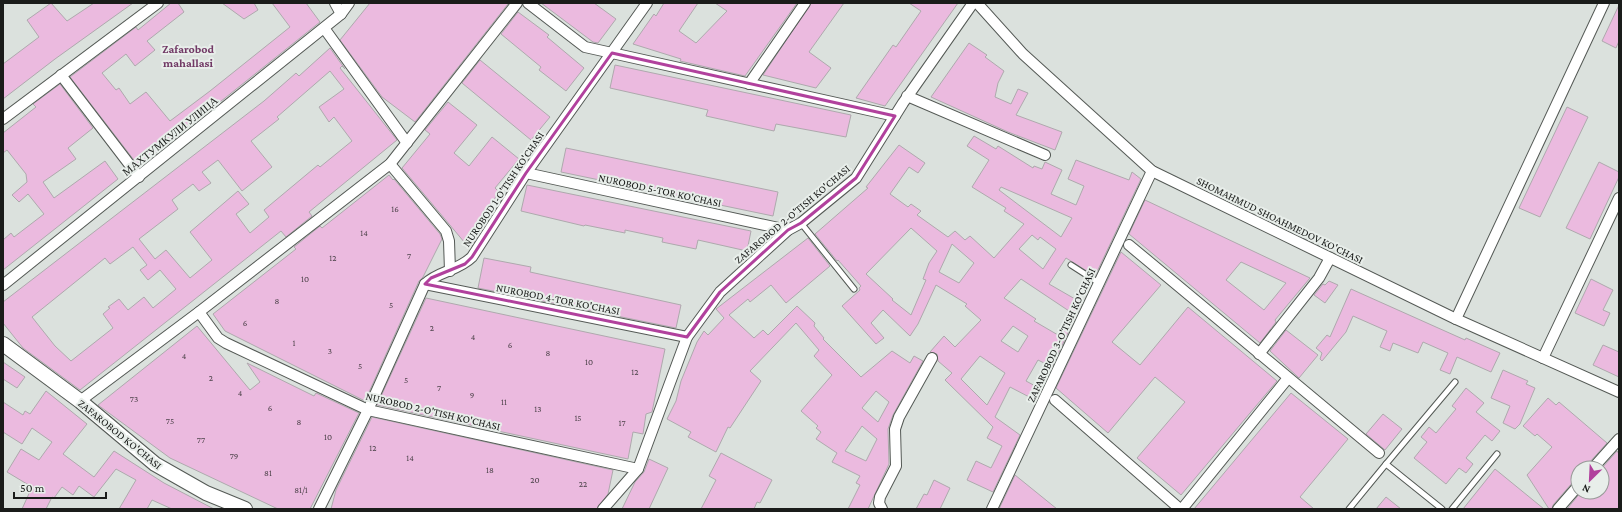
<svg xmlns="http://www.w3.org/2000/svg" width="1622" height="512" font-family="'Crimson Pro',serif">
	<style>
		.building { fill: #ebbadf; stroke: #aea9ad; fill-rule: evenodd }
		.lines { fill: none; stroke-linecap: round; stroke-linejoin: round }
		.lane-casing { stroke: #545955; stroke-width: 7 }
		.street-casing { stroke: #545955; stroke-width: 12 }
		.secondary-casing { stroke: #545955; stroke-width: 16 }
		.lane { stroke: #fff; stroke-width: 5 }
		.street { stroke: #fff; stroke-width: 10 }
		.secondary { stroke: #fff; stroke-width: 14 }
		.marked { fill: none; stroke: #b1419d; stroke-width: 3; stroke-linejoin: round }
		.labels { text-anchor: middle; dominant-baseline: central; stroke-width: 4; stroke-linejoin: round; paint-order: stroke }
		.number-label { font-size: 9px; fill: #4e444b }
		.street-label { font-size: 11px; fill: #1a1c1a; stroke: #e8eeea }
		.neighbourhood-label { font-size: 12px; font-weight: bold; fill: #713965; stroke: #e8eeea }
	</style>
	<rect width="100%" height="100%" fill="#dbe1dd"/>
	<g class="building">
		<polygon points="51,3 67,21 94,3 133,3 55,59 3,99 3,64 39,37 27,20"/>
		<polygon points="171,3 178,3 184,12 147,41 155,50 135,66 126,54 102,73 116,90 119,88 130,104 146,92 170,121 210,91 290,27 272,3 306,3 320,22 220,102 179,133 180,135 162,149 137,164 70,77 136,27 138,30"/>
		<polygon points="222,3 254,3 258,10 244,19"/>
		<polygon points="370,3 507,3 508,4 415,122 382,97 340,40"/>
		<polygon points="541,3 594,3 616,19 598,43 593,42"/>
		<polygon points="664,3 698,3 679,31 696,43 727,11 715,3 797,3 745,76 680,61 681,59 633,44 654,14 656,16"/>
		<polygon points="811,3 844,3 809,52 831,68 816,88 763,75"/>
		<polygon points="909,3 958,3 885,106 856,98 893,45 896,47 921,11"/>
		<polygon points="1619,5 1619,41 1616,48 1602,41"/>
		<polygon points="518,12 549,35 547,37 584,68 566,91 539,70 541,67 501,34"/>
		<polygon points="969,43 987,55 985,57 1004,71 998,83 995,97 1011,104 1018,89 1028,93 1016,115 1062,132 1055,150 1008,132 931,97"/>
		<path d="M 330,48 L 345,69 L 342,66 L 340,68 L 397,140 L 309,212 L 312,216 L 286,237 L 281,231 L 80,390 L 23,348 L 3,323 L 3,302 L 264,101 L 296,73 L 299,76 ZM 330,71 L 344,89 L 319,107 L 329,122 L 334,117 L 352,141 L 320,167 L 318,165 L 264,210 L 269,217 L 250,233 L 236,214 L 249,204 L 238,191 L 190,232 L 212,260 L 190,278 L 166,250 L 155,259 L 139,239 L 178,209 L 172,200 L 193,184 L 199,191 L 211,183 L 202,172 L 218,160 L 242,191 L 272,167 L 251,141 L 279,119 L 277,117 ZM 133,247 L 147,265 L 140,270 L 148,280 L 160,270 L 176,289 L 153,308 L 144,297 L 128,310 L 119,299 L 108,307 L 110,308 L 103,314 L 113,328 L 71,361 L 55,346 L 32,317 L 105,258 L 110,264 Z"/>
		<polygon points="480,60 550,117 531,140 462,83"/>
		<polygon points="615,65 851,115 846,137 776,124 774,131 706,116 708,110 610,88"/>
		<polygon points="60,84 93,128 68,148 76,159 43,182 54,198 105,161 118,179 3,270 3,240 11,233 14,237 44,214 28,194 19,202 12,195 27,182 26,174 7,150 3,153 3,133 36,107 33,104"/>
		<polygon points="448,102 477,125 454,153 469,166 492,137 519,159 495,188 498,191 482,230 470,249 402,168 430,134 425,130"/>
		<polygon points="1567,107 1588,117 1540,217 1519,208"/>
		<path d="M 974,136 L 996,149 L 998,146 L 1033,168 L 1034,166 L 1042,169 L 1045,162 L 1062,170 L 1051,194 L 1076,205 L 1084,186 L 1068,179 L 1076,160 L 1129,180 L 1132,172 L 1141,179 L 1095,276 L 1066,258 L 1049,284 L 1082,303 L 1052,367 L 1038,360 L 1026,381 L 1041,389 L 1035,400 L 1010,387 L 995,417 L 1020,435 L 993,492 L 967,480 L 976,461 L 991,468 L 1002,446 L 987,438 L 993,427 L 945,380 L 952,373 L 938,361 L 937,354 L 930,352 L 944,336 L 955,347 L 981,320 L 965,306 L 967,304 L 936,285 L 918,324 L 910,336 L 883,310 L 871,323 L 884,338 L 876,344 L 842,306 L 860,290 L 859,288 L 861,286 L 838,260 L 837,261 L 815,234 L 868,188 L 866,187 L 899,145 L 925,163 L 918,173 L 909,167 L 890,194 L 908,207 L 911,204 L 921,211 L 917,215 L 948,237 L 955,231 L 965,240 L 970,236 L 994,258 L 1024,224 L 1004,211 L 1006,208 L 972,187 L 989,160 L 967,146 ZM 1001,187 L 1072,218 L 1061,237 L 999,190 ZM 911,228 L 937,251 L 929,263 L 923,279 L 926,280 L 911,315 L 892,300 L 893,299 L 866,274 ZM 1032,235 L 1038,240 L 1040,237 L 1056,249 L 1043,269 L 1019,249 ZM 952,244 L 974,263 L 959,283 L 939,272 ZM 1021,279 L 1069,311 L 1058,335 L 1034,321 L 1036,319 L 1004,298 ZM 1013,326 L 1028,336 L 1018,352 L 1001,341 ZM 980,356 L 1005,373 L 987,405 L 961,379 Z"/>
		<polygon points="566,148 778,192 773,216 561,172"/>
		<polygon points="1599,162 1619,172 1619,177 1590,239 1566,228"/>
		<polygon points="389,175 393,180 394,179 440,234 442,239 423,277 419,281 365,401 225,331 213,314 296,249 294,247 320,226 322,228"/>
		<polygon points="527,185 751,231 747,251 698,240 696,249 662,242 663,238 625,230 625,233 585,225 584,226 521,211"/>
		<path d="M 1145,200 L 1310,278 L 1275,320 L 1276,322 L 1260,343 L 1129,234 ZM 1241,262 L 1286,283 L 1264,310 L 1226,280 Z"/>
		<path d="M 808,238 L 830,266 L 786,303 L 771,285 L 750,302 L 748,299 L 729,315 L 754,338 L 763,330 L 768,335 L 797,306 L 815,323 L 814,326 L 824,338 L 823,339 L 861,377 L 892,351 L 910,363 L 914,356 L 923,361 L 893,415 L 888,429 L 889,464 L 868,509 L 848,509 L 860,485 L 856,483 L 860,476 L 832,462 L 837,453 L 816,439 L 821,432 L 816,428 L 818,426 L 801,411 L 832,375 L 814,356 L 819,350 L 796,323 L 750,371 L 761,381 L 730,428 L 728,427 L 716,452 L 688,437 L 691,432 L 667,419 L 676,401 L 681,381 L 697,342 L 704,331 L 708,335 L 724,318 L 716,309 ZM 876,391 L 889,402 L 878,422 L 862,408 ZM 862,426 L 877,439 L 866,461 L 845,451 Z"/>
		<polygon points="1121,252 1161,285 1112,342 1140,365 1188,307 1277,381 1181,495 1137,458 1185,402 1155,377 1108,433 1056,388"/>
		<polygon points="484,258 531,267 530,272 681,305 676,328 478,288"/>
		<polygon points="1591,279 1613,290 1603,310 1610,313 1604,326 1575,313"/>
		<polygon points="1329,281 1338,285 1325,303 1314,295 1323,284 1325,285"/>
		<polygon points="1351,289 1465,340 1466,338 1500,353 1491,372 1457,357 1450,374 1440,370 1448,353 1423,342 1418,353 1393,343 1390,351 1380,347 1387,331 1353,316 1346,332 1322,361 1320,359 1322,353 1316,348 1327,335 1330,337"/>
		<polygon points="426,298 665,349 652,412 646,414 643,434 633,432 628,459 377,405"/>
		<polygon points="197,326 250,390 260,382 247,363 314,396 316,393 359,413 310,509 278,509 170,458 98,405"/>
		<polygon points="1286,330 1318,355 1299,378 1270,351"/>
		<polygon points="1603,345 1619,352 1619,377 1593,365"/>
		<polygon points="3,362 25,377 17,388 3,379"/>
		<polygon points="1503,370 1528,381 1526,384 1535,388 1520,424 1515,429 1503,423 1510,406 1491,398"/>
		<polygon points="1466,388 1484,403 1476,412 1500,431 1492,441 1485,435 1466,458 1473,464 1466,473 1459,468 1446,484 1414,458 1427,442 1421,437 1429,427 1436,433 1456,409 1452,406"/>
		<polygon points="46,391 87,424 63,454 94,477 114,451 164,483 214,509 172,509 152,500 147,509 119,509 136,480 116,469 94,497 79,486 73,495 62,487 54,498 52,497 46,509 22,509 32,487 7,472 21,449 39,460 52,442 32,428 22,444 3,432 3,402 23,415 25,411 30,414"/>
		<polygon points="1291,393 1348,439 1300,497 1314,509 1194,509"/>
		<polygon points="1548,398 1556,405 1559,402 1607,443 1588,464 1587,468 1578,468 1578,480 1573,482 1553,505 1552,509 1549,509 1527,475 1552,447 1537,434 1535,436 1523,426"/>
		<polygon points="1383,414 1402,429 1385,450 1366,434"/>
		<polygon points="372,417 613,470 608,494 597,509 331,509 336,490"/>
		<polygon points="1617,451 1619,454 1619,509 1567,509 1581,492 1602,492 1602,468"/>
		<polygon points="721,453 772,480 760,503 757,502 754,509 701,509 716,480 709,476"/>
		<polygon points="649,459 668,468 649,509 622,509 635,482 644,472"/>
		<polygon points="1495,469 1544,509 1463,509"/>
		<polygon points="1015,475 1057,509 999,509"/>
		<polygon points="934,480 950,488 940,509 916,509 924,494 927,495"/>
		<polygon points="1386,497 1401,509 1376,509"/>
	</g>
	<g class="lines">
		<defs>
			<g id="lane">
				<polyline points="801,223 854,289"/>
				<polyline points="1071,265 1099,283"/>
				<polyline points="1349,509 1386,464"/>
				<polyline points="1442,509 1386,464 1455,382"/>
				<polyline points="1452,509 1497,454"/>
			</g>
			<g id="street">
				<polyline points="335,3 341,14"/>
				<polyline points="528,3 585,47 895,116"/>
				<polyline points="977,3 1023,54 1152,171 1456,319 1619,392"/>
				<polyline points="324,28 407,143"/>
				<polyline points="61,75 139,177"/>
				<polyline points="749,84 805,3"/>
				<polyline points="907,96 1045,155"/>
				<polyline points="3,119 158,3"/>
				<polyline points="390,164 446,231 449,241 450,271"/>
				<polyline points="526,173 788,230"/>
				<polyline points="1129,245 1379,453"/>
				<polyline points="425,284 687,337"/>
				<polyline points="3,285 341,14 349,3"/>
				<polyline points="199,312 218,338 226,343 368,410 638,469"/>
				<polyline points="1456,319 1604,3"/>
				<polyline points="1259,354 1319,278 1330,258"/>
				<polyline points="1543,358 1619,198"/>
				<polyline points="1055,400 1180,509"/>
				<polyline points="80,401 199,312 390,164 517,3"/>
				<polyline points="1593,468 1619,439"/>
				<path d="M 319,509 L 368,410 L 425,284 C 438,271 458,271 472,257 L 526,173 L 647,3"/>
				<polyline points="603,509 638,469 687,337 720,292 788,230 801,223 856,178 903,103 973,3"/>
				<polyline points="882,509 879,503 880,497 896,466 895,429 899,417 932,358"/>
				<polyline points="992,509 1152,171"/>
				<polyline points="1182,509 1288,378"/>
				<polyline points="1558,509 1578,486"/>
			</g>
			<polyline id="secondary" points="3,344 80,401 155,464 206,493 245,509"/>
		</defs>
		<use href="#lane" class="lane-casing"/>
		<use href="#street" class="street-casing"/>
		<use href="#secondary" class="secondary-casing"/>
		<use href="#lane" class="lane"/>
		<use href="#street" class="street"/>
		<use href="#secondary" class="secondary"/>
	</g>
	<path class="marked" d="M 612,53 L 895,116 L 856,178 L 801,223 L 788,230 L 720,292 L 687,337 L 425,284 L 431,278 L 465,264 L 472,257 L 526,173 Z"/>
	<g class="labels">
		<g class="number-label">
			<text x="395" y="209">16</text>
			<text x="364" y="233">14</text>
			<text x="409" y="256">7</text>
			<text x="333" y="258">12</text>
			<text x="305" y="279">10</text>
			<text x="277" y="301">8</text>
			<text x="391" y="305">5</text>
			<text x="245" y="323">6</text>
			<text x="432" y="328">2</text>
			<text x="473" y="337">4</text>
			<text x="294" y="343">1</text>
			<text x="510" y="345">6</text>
			<text x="330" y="351">3</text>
			<text x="548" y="353">8</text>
			<text x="184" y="356">4</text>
			<text x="589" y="362">10</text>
			<text x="360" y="366">5</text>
			<text x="635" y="372">12</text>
			<text x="211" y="378">2</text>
			<text x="406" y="380">5</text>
			<text x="439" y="388">7</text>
			<text x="240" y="393">4</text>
			<text x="472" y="395">9</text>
			<text x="134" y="399">73</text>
			<text x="504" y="402">11</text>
			<text x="270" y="408">6</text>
			<text x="538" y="409">13</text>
			<text x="578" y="418">15</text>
			<text x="170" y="421">75</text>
			<text x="299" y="422">8</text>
			<text x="622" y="423">17</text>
			<text x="328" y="437">10</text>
			<text x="201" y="440">77</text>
			<text x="373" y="448">12</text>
			<text x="234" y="456">79</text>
			<text x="410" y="458">14</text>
			<text x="490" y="470">18</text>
			<text x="268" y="473">81</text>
			<text x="535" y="480">20</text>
			<text x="583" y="484">22</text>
			<text x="301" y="490">81/1</text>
		</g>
		<g class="street-label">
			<text transform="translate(170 136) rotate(-39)">МАХТУМКУЛИ УЛИЦА</text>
			<text transform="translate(503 189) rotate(-56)">NUROBOD 1-O'TISH KO'CHASI</text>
			<text transform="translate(660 190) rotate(12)">NUROBOD 5-TOR KO'CHASI</text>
			<text transform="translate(792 214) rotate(-40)">ZAFAROBOD 2-O'TISH KO'CHASI</text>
			<text transform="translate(1280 220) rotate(26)">SHOMAHMUD SHOAHMEDOV KO'CHASI</text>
			<text transform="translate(558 299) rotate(11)">NUROBOD 4-TOR KO'CHASI</text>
			<text transform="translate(1061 335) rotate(-65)">ZAFAROBOD 3-O'TISH KO'CHASI</text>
			<text transform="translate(433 411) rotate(13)">NUROBOD 2-O'TISH KO'CHASI</text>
			<text transform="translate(120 434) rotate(39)">ZAFAROBOD KO'CHASI</text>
		</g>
		<g class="neighbourhood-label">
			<text x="188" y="49">Zafarobod<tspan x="188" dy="14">mahallasi</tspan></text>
		</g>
	</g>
	<rect width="1622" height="512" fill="none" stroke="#1a1c1a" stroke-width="8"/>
	<g transform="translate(1590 480) rotate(204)"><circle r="19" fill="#e8eeea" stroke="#969a97"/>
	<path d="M0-3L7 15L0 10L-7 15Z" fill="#b1419d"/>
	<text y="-6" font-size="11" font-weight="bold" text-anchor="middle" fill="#1a1c1a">N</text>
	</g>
	<path d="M14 492v6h92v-6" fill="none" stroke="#1a1c1a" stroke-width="2"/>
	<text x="20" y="492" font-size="12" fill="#1a1c1a" stroke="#e8eeea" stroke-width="3" paint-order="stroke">50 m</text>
</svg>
